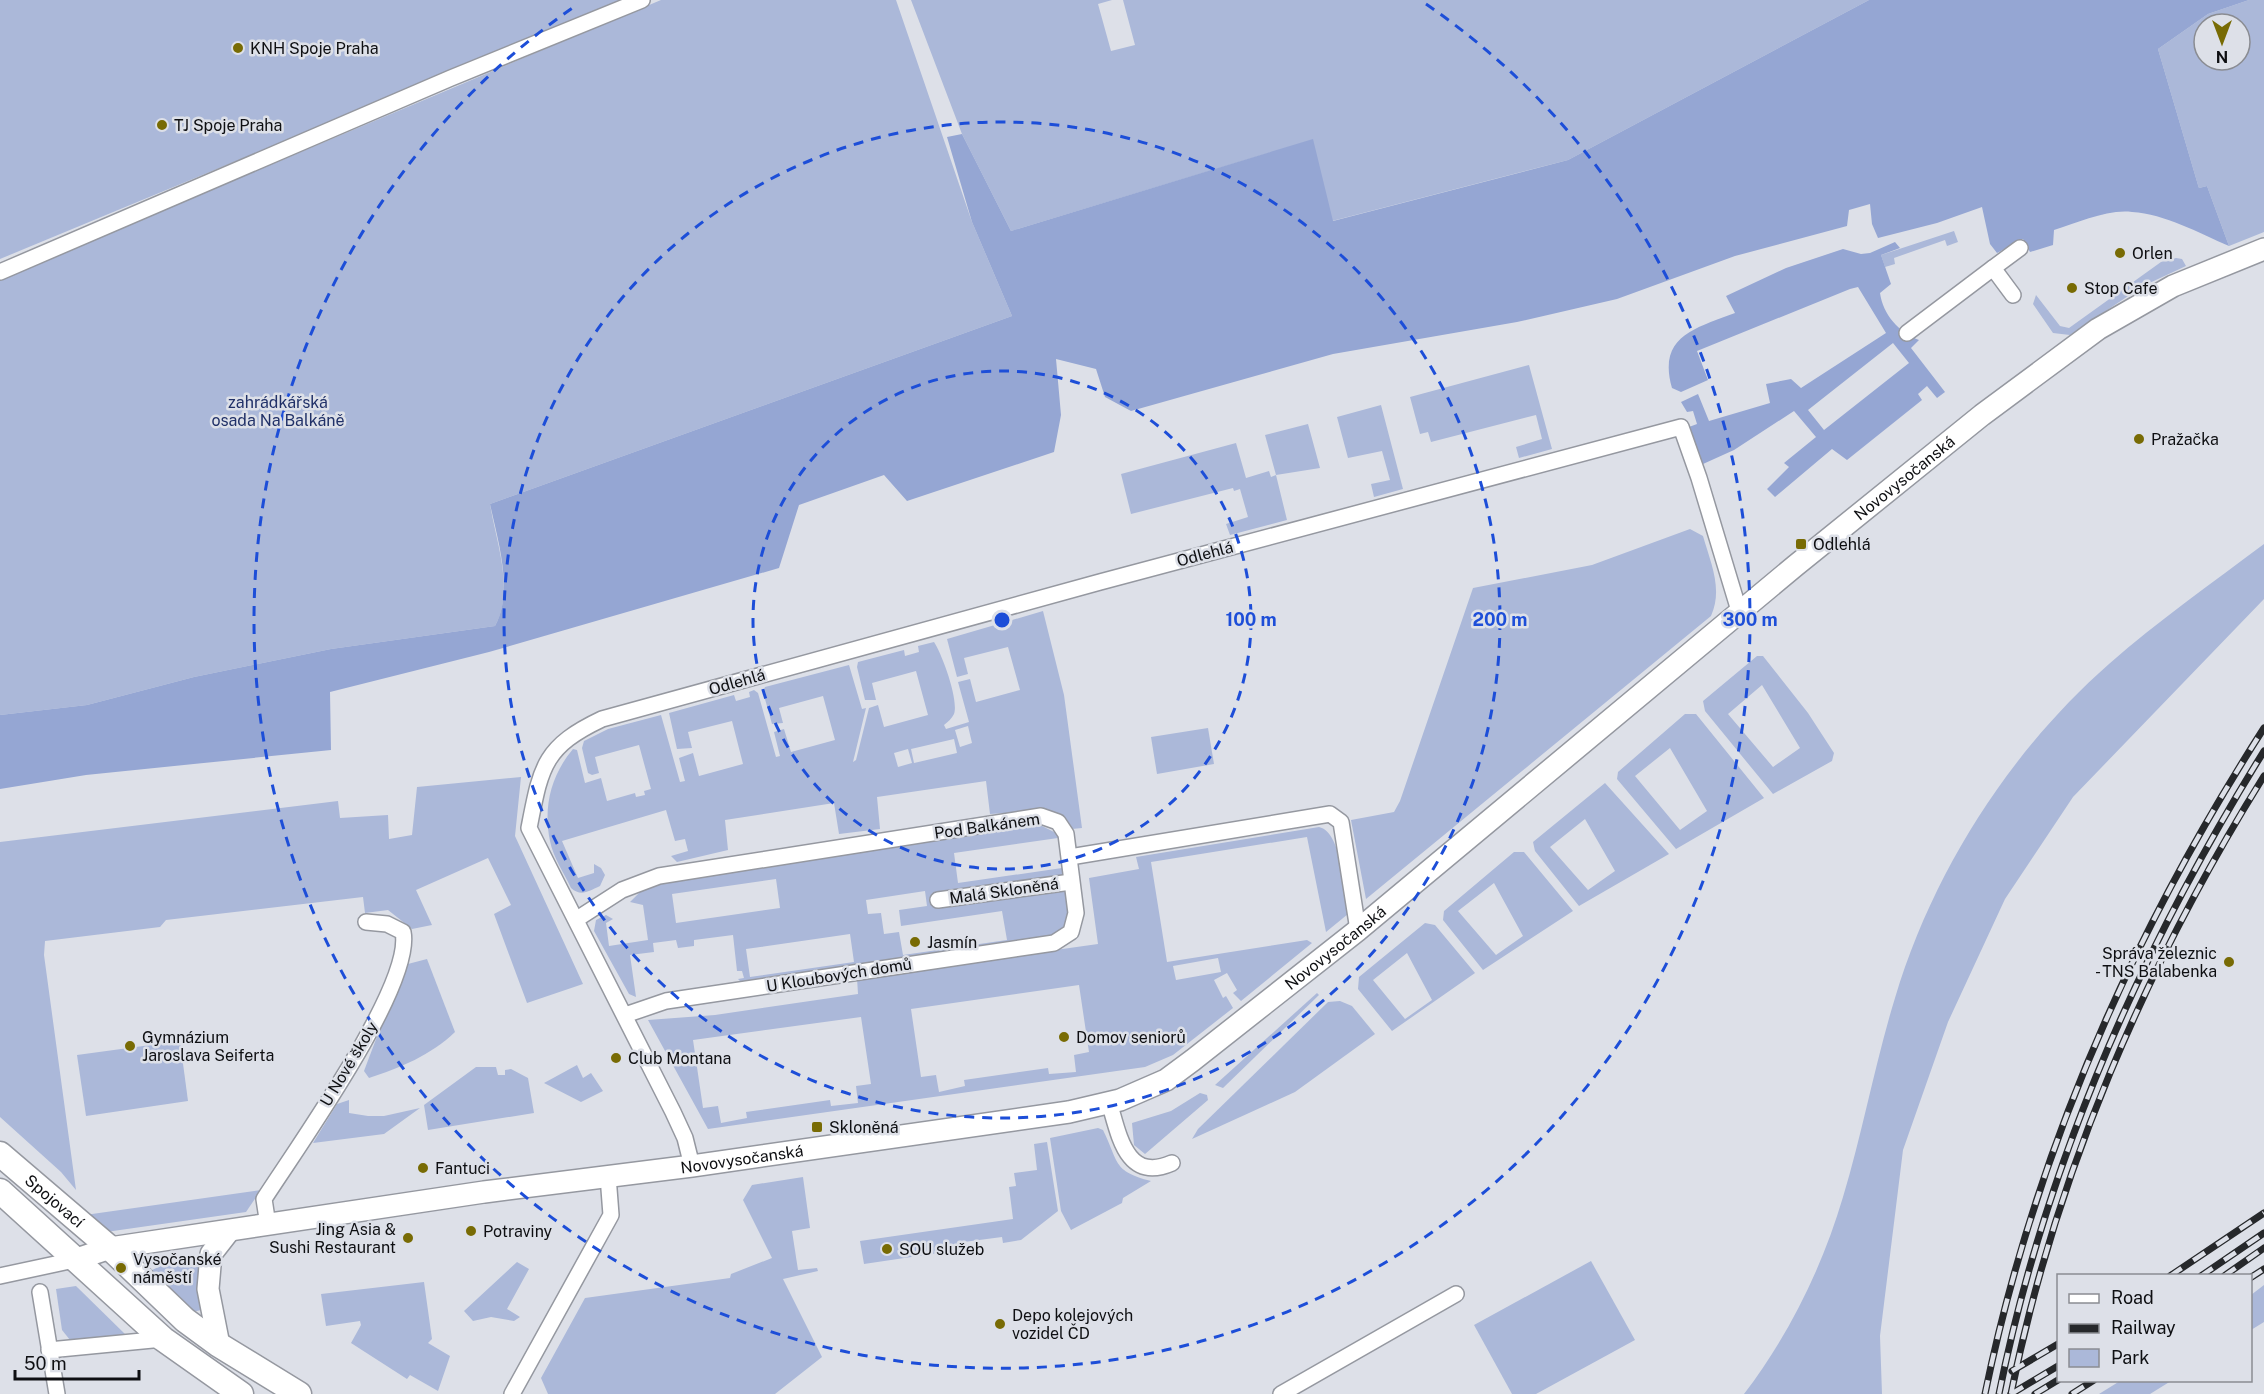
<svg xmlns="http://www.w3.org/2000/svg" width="2264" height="1394" font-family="'Public Sans',sans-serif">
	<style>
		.green { fill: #abb8d9; fill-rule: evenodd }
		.forest { fill: #95a6d3; fill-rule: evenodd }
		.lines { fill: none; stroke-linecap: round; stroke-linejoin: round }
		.street-casing { stroke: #9598a0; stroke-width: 18 }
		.secondary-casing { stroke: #9598a0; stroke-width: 24 }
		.primary-casing { stroke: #9598a0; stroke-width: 27 }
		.street { stroke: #fff; stroke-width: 15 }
		.secondary { stroke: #fff; stroke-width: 21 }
		.primary { stroke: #fff; stroke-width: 24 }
		.rail-casing { stroke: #26282b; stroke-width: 7 }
		.rail { stroke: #dde0e8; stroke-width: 4.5; stroke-dasharray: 14; stroke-linecap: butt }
		.ring { fill: none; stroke: #1d4ed8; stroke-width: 3; stroke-dasharray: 10 8 }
		.poi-dot { fill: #786b04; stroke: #dde0e8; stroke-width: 2 }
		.labels { text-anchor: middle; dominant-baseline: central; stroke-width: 5; stroke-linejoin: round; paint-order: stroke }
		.poi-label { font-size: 16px; fill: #0e0f12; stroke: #dde0e8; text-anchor: start }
		.park-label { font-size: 16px; fill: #213168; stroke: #dde0e8 }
		.street-label { font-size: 16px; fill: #0e0f12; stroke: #dde0e8 }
		.centre { fill: #1d4ed8; stroke: #dde0e8; stroke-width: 3 }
		.ring-label { font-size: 18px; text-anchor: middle; font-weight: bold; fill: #1d4ed8; stroke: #dde0e8; stroke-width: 5; stroke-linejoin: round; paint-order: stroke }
	</style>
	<rect width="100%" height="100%" fill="#dde0e8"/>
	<g class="green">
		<polygon points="0,0 624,0 0,259"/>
		<path d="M 661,0 L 896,0 L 972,222 L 1012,316 L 490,504 C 496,542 515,590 495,626 L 331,649 L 194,677 L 87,705 L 0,715 L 0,279 Z"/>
		<polygon points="911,0 1112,0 1098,4 1111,51 1135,45 1123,0 1869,0 1568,160 1332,221 1312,140 1011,231 962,134"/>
		<path d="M 2249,0 L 2264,0 L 2264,232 L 2229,246 L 2207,186 L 2199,188 L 2198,185 L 2158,49 L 2208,14 ZM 2204,24 L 2240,24 L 2240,60 L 2204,60 Z"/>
		<polygon points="1954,231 1958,242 1947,246 1945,240 1894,258 1895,264 1885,267 1881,255"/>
		<polygon points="2176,258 2182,259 2186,266 2143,286 2070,335 2053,333 2033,304 2036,295 2060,326 2069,328 2161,262"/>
		<polygon points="1529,365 1552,449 1519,458 1516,447 1542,439 1536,415 1431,442 1428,432 1420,434 1410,397"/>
		<polygon points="1381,405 1403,489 1374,497 1371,484 1390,480 1382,451 1348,458 1337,417"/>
		<polygon points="1308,424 1320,468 1276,475 1287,520 1230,535 1226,524 1248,517 1240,489 1234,491 1233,488 1131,514 1121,474 1236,443 1246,478 1269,471 1271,477 1276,475 1265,435"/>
		<path d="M 1690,529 L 1703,536 C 1711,564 1723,589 1711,616 L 1366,899 L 1351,820 L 1394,812 L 1400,801 L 1473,588 L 1592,565 Z"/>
		<path d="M 2264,544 L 2264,599 L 2073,797 L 2005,899 L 1948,1022 L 1903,1150 L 1880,1336 L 1882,1394 L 1744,1394 C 1789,1335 1822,1268 1843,1197 C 1863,1131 1875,1063 1895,998 C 1933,871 2010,751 2109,664 C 2158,621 2212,583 2264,544 Z"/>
		<path d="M 1043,611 L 1064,695 L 1082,828 L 1072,829 L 1036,811 L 990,814 L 986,781 L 877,797 L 880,829 L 839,834 L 834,803 L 725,820 L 728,850 L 677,862 L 671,856 L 688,851 L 685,839 L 675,841 L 666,810 L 562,841 L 578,878 L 594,873 L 594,864 L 601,868 L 605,875 L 600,886 C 589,891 581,897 571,888 C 564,873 553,857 550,841 C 543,807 551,775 573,749 L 577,750 L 585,783 L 601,778 L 607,801 L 635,793 L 636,797 L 645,795 L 644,791 L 651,789 L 639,745 L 595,757 L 599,773 L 592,775 L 588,773 L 582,748 L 584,741 L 608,729 L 661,715 L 680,782 L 685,781 L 679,758 L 693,753 L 699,776 L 743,764 L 732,721 L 688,732 L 692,748 L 677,749 L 669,713 L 734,695 L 736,701 L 750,697 L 749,692 L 754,690 L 758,693 L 776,757 L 780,756 L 774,732 L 784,729 L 791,752 L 835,740 L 823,696 L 779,708 L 783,723 L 772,724 L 763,692 L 765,687 L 849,665 L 862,709 L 866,708 L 853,762 L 856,760 L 869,708 L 878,705 L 884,727 L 928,715 L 916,671 L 872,683 L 876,700 L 865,700 L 857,667 L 858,662 L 904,650 L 905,656 L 919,652 L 918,646 L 934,642 C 942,654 959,700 954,714 C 952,718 948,722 944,725 L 946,729 L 969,722 L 958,682 L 970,679 L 976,702 L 1020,690 L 1008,647 L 964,658 L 968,674 L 957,677 L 947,639 ZM 968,726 L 972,743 L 960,747 L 955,730 ZM 954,739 L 957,753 L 914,763 L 911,749 ZM 908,749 L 912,763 L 898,767 L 894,753 Z"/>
		<path d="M 1757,656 L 1763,656 L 1808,713 L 1834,753 L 1832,761 L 1773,794 L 1705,711 L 1703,701 ZM 1762,685 L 1800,748 L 1773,767 L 1728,714 Z"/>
		<path d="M 1685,714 L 1696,714 L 1764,798 L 1676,849 L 1617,779 L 1618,772 ZM 1670,748 L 1707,811 L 1680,830 L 1635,776 Z"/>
		<polygon points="1208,728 1214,764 1157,774 1151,737"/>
		<polygon points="521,777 515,836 583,984 527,1003 494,914 511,905 488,858 416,890 432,925 412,929 388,910 365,913 363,897 166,920 160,927 45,941 44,955 76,1190 61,1172 0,1117 0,842 338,801 340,818 388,815 389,839 412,835 417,787"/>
		<path d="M 1605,783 L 1669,854 L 1579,906 L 1535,851 L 1533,842 ZM 1585,819 L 1615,871 L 1588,890 L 1550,847 Z"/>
		<path d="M 1027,826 L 1042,826 L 1058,834 L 1071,907 L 1066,927 L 1055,936 L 742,983 L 738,979 L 744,978 L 742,971 L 737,971 L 733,935 L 694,940 L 694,946 L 678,948 L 676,940 L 653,943 L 654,952 L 630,955 L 636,997 L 629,994 L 594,931 L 596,920 L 606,915 L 613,919 L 606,923 L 609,946 L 648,940 L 643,905 L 630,902 L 643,889 L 666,881 ZM 1058,838 L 1062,868 L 958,883 L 954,853 ZM 776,879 L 780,908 L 676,923 L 672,894 ZM 925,891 L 927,906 L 899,910 L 901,926 L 1002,911 L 1007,940 L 903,955 L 899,932 L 884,934 L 881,913 L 868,914 L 866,900 ZM 850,934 L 854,962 L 750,977 L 746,949 Z"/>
		<path d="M 1319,827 C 1342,832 1345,893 1348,914 L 1326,932 L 1307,837 L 1151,862 L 1167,962 L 1307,940 L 1312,943 L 1241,1001 L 1233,993 L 1237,990 L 1227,973 L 1214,980 L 1223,998 L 1226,996 L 1233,1008 L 1173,1055 L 1145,1067 L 708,1129 L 648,1020 L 715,1015 L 858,994 L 857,978 L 1098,944 L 1089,878 L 1139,869 L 1136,857 ZM 1218,958 L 1221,972 L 1176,980 L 1173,966 ZM 1079,985 L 1089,1052 L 1074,1055 L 1076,1072 L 1049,1074 L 1048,1068 L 964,1080 L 965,1086 L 939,1092 L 936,1075 L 921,1077 L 911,1009 ZM 861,1017 L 871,1084 L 856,1086 L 858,1103 L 831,1106 L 830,1100 L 746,1112 L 747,1118 L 721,1123 L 718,1106 L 703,1108 L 693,1040 Z"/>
		<path d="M 1514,852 L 1524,852 L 1573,911 L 1483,970 L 1443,920 L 1444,911 ZM 1494,883 L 1523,936 L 1496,955 L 1458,911 Z"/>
		<path d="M 1425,923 L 1435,925 L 1475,973 L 1392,1031 L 1358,989 L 1359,977 ZM 1407,953 L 1432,1000 L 1405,1019 L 1373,980 Z"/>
		<path d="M 427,959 L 455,1032 C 431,1055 400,1068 369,1078 L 364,1071 L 404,965 Z"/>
		<polygon points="1317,993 1319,995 1223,1088 1215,1085"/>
		<polygon points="1340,1001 1352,1006 1375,1034 1295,1092 1192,1139 1198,1129 1328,1002"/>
		<polygon points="180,1041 188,1101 86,1116 77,1055"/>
		<polygon points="577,1065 583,1078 591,1073 603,1091 581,1102 544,1083"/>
		<polygon points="476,1067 496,1067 498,1075 505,1075 505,1070 511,1069 528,1078 534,1113 428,1130 424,1105"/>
		<polygon points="1200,1093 1207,1095 1208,1100 1145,1154 1134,1145 1132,1123 1171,1111"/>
		<polygon points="349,1100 349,1113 368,1116 384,1116 420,1108 384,1134 313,1143 337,1104"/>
		<path d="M 1098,1128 L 1103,1130 C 1119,1162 1112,1171 1151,1181 L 1123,1198 L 1122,1203 L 1071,1230 L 1061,1211 L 1050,1138 Z"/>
		<polygon points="1047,1142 1058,1211 1021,1240 1003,1243 1002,1237 964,1242 965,1249 864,1264 860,1241 1013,1219 1009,1187 1016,1186 1014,1173 1037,1170 1034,1144"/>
		<polygon points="803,1177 810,1228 792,1231 798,1270 817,1268 818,1271 783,1279 822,1357 775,1394 548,1394 541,1378 585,1298 730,1278 731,1274 772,1258 743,1200 752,1185"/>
		<polygon points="261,1190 246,1212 106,1232 85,1215"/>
		<polygon points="187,1261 201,1269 198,1286 201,1310 193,1312 148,1272 169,1262"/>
		<polygon points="1591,1261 1635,1340 1536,1394 1512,1394 1474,1325"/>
		<polygon points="517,1262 529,1269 507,1309 520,1317 514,1321 491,1317 473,1321 464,1311"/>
		<polygon points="424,1282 432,1339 428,1343 450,1356 438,1391 410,1375 407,1379 351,1343 361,1325 360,1321 326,1326 321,1294"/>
		<polygon points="2264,1285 2264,1322 2251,1330 2251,1295"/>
		<polygon points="76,1286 127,1336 70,1340 62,1330 56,1289"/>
		<polygon points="2120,1381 2120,1380 2171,1381 2150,1394 2099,1394"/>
	</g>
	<g class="forest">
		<path d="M 1869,0 L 2249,0 L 2208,14 L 2158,49 L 2198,185 L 2199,188 L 2207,186 L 2229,246 C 2199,233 2165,214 2132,212 C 2107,209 2078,223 2054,230 L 2053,245 L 2030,252 L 2023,239 L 1997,253 L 1990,244 L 1982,207 L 1937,223 L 1878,238 L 1872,224 L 1870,204 L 1849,210 L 1847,226 L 1735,256 L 1617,299 L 1517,322 L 1333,354 L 1131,411 L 1105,397 L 1096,369 L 1056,359 L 1061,415 L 1054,452 L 907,501 L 884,475 L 799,505 L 779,568 L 489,652 L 330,692 L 331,750 L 86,775 L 0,789 L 0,715 L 87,705 L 194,677 L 331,649 L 495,626 C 514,592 498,541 490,504 L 1012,316 L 972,222 L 947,137 L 962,134 L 1011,231 L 1313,139 L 1333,221 L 1568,160 Z"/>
		<path d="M 1895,242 L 1900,248 L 1881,255 L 1891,284 L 1880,293 C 1883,315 1899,332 1919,340 L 1911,348 L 1945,392 L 1937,398 L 1927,386 L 1918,394 L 1922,400 L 1847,460 L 1832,449 L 1775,497 L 1767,489 L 1789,467 L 1784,463 L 1816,437 L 1794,411 L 1734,450 L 1703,464 L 1689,427 L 1697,424 L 1693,411 L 1687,412 L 1681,402 L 1698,394 L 1709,421 L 1770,403 L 1766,384 L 1791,379 L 1801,388 L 1886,333 L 1858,287 L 1850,289 L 1697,351 L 1708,380 L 1681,392 L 1672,388 C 1657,336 1696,328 1735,313 L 1726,296 L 1786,268 L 1843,249 L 1861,254 L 1870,253 ZM 1893,343 L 1909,363 L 1824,430 L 1808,410 Z"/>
	</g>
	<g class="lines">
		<defs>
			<g id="street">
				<polyline points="1993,268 2020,248"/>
				<polyline points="0,272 451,78 642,0"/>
				<polyline points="1907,333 1993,268 2013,295"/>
				<polyline points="1070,857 1330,814 1341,822 1358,930"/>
				<polyline points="938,900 1071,882"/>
				<polyline points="577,919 622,890 659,876 1041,816 1058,822 1066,834 1076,913 1071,932 1054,943 666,1001 625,1015"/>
				<path d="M 1109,1102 C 1119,1135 1126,1183 1172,1163"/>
				<path d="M 692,1166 L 685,1138 L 673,1112 L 529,828 C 541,767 543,747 602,719 L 1100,582 L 1681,427 L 1699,478 L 1740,614"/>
				<path d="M 268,1225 L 264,1199 C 296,1149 414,985 403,932 L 387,924 L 366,922"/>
				<polyline points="0,1276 74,1260"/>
				<polyline points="40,1292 57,1394"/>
				<polyline points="49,1350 163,1339"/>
				<polyline points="512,1394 611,1215 608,1176"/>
				<polyline points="1281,1394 1456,1294"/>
			</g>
			<g id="secondary">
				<path id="s1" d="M 74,1260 L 110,1248 L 484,1192 L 692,1166 L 1069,1112 L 1120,1100 L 1166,1080 L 1193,1060 L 1358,930 L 1795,566 L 1982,415 L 2098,329 L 2173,286 L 2264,249"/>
				<polyline points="219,1345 208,1289 211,1254 229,1231"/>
			</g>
			<g id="primary">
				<path id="s2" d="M 0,1154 L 110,1248 L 185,1320 L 219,1345 L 299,1394"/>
				<polyline points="0,1191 163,1339 241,1394"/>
			</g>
		</defs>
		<use href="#street" class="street-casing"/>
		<use href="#secondary" class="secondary-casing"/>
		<use href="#primary" class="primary-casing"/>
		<use href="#street" class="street"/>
		<use href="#secondary" class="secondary"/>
		<use href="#primary" class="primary"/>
		<defs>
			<g id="rail">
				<polyline points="2170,1276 2264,1213"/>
				<polyline points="2201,1276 2264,1233"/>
				<polyline points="2224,1276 2264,1248"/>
				<polyline points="2250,1278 2264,1269"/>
				<polyline points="2012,1371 2058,1344"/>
				<path d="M 1985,1394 C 2034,1156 2133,932 2264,728"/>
				<path d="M 1999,1394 C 2045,1165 2141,949 2264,751"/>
				<path d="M 2011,1394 C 2055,1175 2146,965 2264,776"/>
				<polyline points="2011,1394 2058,1366"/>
				<polyline points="2035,1394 2058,1380"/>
				<polyline points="2072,1394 2094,1380"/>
			</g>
		</defs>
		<use href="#rail" class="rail-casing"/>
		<use href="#rail" class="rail"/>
	</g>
	<g class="ring">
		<circle cx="1002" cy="620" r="249"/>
		<circle cx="1002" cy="620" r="498"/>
		<path d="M1426 4A748 748 0 1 1 578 4"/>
	</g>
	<g class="poi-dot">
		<circle cx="238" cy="48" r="6"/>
		<circle cx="162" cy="125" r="6"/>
		<circle cx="2120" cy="253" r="6"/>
		<circle cx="2072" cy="288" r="6"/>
		<circle cx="2139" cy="439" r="6"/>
		<rect x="1795" y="538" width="12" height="12" rx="3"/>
		<circle cx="915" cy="942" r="6"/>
		<circle cx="2229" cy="962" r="6"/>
		<circle cx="1064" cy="1037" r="6"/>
		<circle cx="130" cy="1046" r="6"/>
		<circle cx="616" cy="1058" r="6"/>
		<rect x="811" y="1121" width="12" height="12" rx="3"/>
		<circle cx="423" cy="1168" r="6"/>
		<circle cx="471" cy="1231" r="6"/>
		<circle cx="408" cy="1238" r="6"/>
		<circle cx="887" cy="1249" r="6"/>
		<circle cx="121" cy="1268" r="6"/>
		<circle cx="1000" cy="1324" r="6"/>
	</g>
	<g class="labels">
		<g class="poi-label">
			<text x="250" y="48">KNH Spoje Praha</text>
			<text x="174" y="125">TJ Spoje Praha</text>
			<text x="2132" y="253">Orlen</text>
			<text x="2084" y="288">Stop Cafe</text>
			<text x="2151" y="439">Pražačka</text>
			<text x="1813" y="544">Odlehlá</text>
			<text x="927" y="942">Jasmín</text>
			<text x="2217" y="953" text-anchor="end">Správa železnic<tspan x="2217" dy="18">- TNS Balabenka</tspan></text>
			<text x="142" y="1037">Gymnázium<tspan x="142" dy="18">Jaroslava Seiferta</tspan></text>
			<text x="1076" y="1037">Domov seniorů</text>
			<text x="628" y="1058">Club Montana</text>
			<text x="829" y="1127">Skloněná</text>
			<text x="435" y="1168">Fantuci</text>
			<text x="396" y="1229" text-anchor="end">Jing Asia &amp;<tspan x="396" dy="18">Sushi Restaurant</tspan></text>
			<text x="483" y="1231">Potraviny</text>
			<text x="899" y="1249">SOU služeb</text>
			<text x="133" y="1259">Vysočanské<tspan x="133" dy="18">náměstí</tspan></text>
			<text x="1012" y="1315">Depo kolejových<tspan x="1012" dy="18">vozidel ČD</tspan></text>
		</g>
		<g class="park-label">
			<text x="278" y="402">zahrádkářská<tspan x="278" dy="18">osada Na Balkáně</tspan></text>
		</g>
		<g class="street-label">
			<text stroke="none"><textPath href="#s1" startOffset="2062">Novovysočanská</textPath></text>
			<text transform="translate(1205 554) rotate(-15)">Odlehlá</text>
			<text transform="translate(737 682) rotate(-16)">Odlehlá</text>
			<text transform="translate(987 826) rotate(-8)">Pod Balkánem</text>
			<text transform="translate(1004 891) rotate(-8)">Malá Skloněná</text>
			<text stroke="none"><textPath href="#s1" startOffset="1324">Novovysočanská</textPath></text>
			<text transform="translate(839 975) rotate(-9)">U Kloubových domů</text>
			<text transform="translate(349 1064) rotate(-59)">U Nové školy</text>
			<text stroke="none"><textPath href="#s1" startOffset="676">Novovysočanská</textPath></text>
			<text stroke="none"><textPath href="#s2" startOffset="72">Spojovací</textPath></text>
		</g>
	</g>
	<circle cx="1002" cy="620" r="9" class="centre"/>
	<g class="ring-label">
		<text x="1251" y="626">100 m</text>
		<text x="1500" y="626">200 m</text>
		<text x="1750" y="626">300 m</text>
	</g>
	<rect x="2057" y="1274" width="195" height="108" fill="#dde0e8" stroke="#8a8c92" stroke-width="1.5"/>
	<rect x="2069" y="1294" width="30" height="9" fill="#ffffff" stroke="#8a8c92" stroke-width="1.5"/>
	<text x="2111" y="1304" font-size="18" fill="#0e0f12">Road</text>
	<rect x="2069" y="1324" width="30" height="9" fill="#26282b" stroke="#8a8c92" stroke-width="1.5"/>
	<text x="2111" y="1334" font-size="18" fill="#0e0f12">Railway</text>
	<rect x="2069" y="1349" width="30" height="18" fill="#abb8d9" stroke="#8a8c92" stroke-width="1.5"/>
	<text x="2111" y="1364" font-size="18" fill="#0e0f12">Park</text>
	<g transform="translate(2222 42) rotate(180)"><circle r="28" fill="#dde0e8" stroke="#8a8c92" stroke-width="1.5"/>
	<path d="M0-4.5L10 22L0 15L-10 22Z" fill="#786b04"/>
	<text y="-9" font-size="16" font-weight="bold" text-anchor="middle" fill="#0e0f12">N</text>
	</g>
	<path d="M15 1370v9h124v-9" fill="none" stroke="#0e0f12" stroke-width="3"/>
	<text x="24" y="1370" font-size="18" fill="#0e0f12" stroke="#dde0e8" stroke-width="4.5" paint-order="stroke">50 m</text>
</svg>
